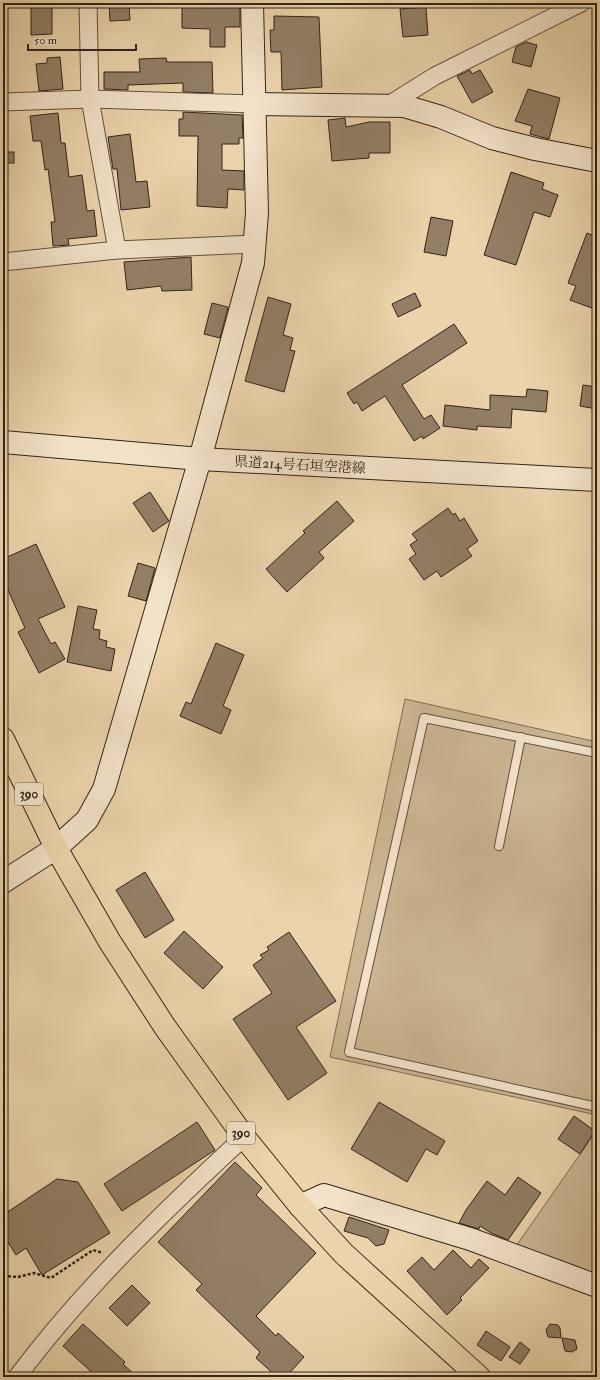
<svg xmlns="http://www.w3.org/2000/svg" width="600" height="1380" font-family="'IM FELL Double Pica','Noto Serif JP',serif">
	<style>
		.grass { fill: #cbb593; stroke: #7e6c57 }
		.building { fill: #927f66; stroke: #31241b }
		.lines { fill: none; stroke-linecap: round; stroke-linejoin: round }
		.lane-casing { stroke: #60503f; stroke-width: 10 }
		.street-casing { stroke: #60503f; stroke-width: 19 }
		.secondary-casing { stroke: #31241b; stroke-width: 24 }
		.highway-casing { stroke: #31241b; stroke-width: 24 }
		.path { stroke: #31241b; stroke-width: 2.5; stroke-dasharray: 3 2; stroke-linecap: butt }
		.lane { stroke: #f2e2c8; stroke-width: 8 }
		.street { stroke: #f2e2c8; stroke-width: 17 }
		.secondary { stroke: #f2e2c8; stroke-width: 22 }
		.highway { stroke: #ebd3ab; stroke-width: 22 }
		.labels { text-anchor: middle; dominant-baseline: central; stroke-width: 3; stroke-linejoin: round; paint-order: stroke }
		.shield { fill: #f2e2c8; stroke: #6b5d4f; stroke-width: 1 }
		.shield-label { font-size: 13px; font-weight: bold; fill: #31241b }
		.street-label { font-size: 14px; fill: #31241b; stroke: #f2e2c8 }
	</style>
	<rect width="100%" height="100%" fill="#ebd3ab"/>
	<filter id="stains"><feTurbulence type="fractalNoise" baseFrequency=".005" numOctaves="4"/><feColorMatrix values="0 0 0 0 .2 0 0 0 0 .09 0 0 0 0 .02 0 0 0 .5 -.17"/></filter>
	<radialGradient id="worn" r=".72"><stop offset=".6" stop-color="#630" stop-opacity="0"/><stop offset="1" stop-color="#630" stop-opacity=".3"/></radialGradient>
	<g class="grass">
		<polygon points="405,699 597,742 597,1115 330,1057"/>
		<polygon points="597,1130 597,1279 514,1249"/>
	</g>
	<g class="building">
		<polygon points="109,3 129,3 130,20 110,21"/>
		<polygon points="182,3 240,3 240,27 225,27 225,47 210,47 210,29 182,28"/>
		<polygon points="31,7 52,7 52,34 31,35"/>
		<polygon points="426,7 428,35 403,37 400,9"/>
		<polygon points="274,16 319,17 322,87 282,90 281,52 271,52 270,30 274,30"/>
		<polygon points="526,42 537,45 531,67 512,62 516,47"/>
		<polygon points="60,57 63,89 39,91 36,64 47,63 47,58"/>
		<polygon points="166,58 167,62 212,62 213,93 183,92 183,83 128,85 128,90 104,89 104,72 140,72 139,59"/>
		<polygon points="470,70 472,74 480,70 493,92 472,103 457,76"/>
		<polygon points="528,89 560,98 549,139 530,134 532,126 515,121"/>
		<polygon points="183,112 242,115 243,138 239,138 239,144 222,144 222,170 244,171 244,190 228,189 227,208 197,206 198,136 179,136 179,119 183,119"/>
		<polygon points="58,113 61,143 65,143 69,177 82,175 87,211 94,210 97,236 68,239 69,245 53,246 51,222 55,222 48,169 45,170 41,141 33,141 30,116"/>
		<polygon points="345,118 346,127 369,122 390,122 390,153 369,153 369,158 332,161 328,120"/>
		<polygon points="130,134 136,182 147,181 150,207 121,210 117,169 113,169 108,137"/>
		<rect x="3" y="152" width="11" height="11"/>
		<polygon points="511,172 544,183 542,189 558,195 550,217 534,212 516,265 484,255"/>
		<polygon points="431,217 453,221 446,256 424,252"/>
		<polygon points="587,233 597,237 597,310 570,300 576,286 568,283"/>
		<polygon points="191,257 192,290 162,291 161,286 127,290 124,262"/>
		<polygon points="415,293 421,306 398,317 392,304"/>
		<polygon points="268,297 291,304 283,335 293,338 290,350 295,351 284,392 245,381"/>
		<polygon points="212,303 228,307 220,338 204,334"/>
		<polygon points="454,324 467,343 402,385 424,419 431,415 440,428 423,439 422,436 414,441 385,396 362,411 357,402 354,404 347,393"/>
		<polygon points="583,385 597,387 597,409 580,406"/>
		<polygon points="527,389 548,391 546,412 512,409 511,428 477,426 477,430 443,426 445,405 490,410 490,395 526,397"/>
		<polygon points="150,492 169,521 153,532 133,503"/>
		<polygon points="337,501 354,521 319,552 324,558 287,592 266,569 305,533 303,531"/>
		<polygon points="448,508 453,515 455,513 460,521 464,518 478,541 467,549 472,556 441,577 437,571 424,580 409,559 416,554 410,545 417,540 412,534"/>
		<polygon points="36,544 65,607 38,619 51,644 55,642 65,659 39,673 18,632 25,628 3,579 3,559"/>
		<polygon points="138,563 155,568 146,601 128,596"/>
		<polygon points="78,606 97,610 93,629 100,630 99,639 107,641 106,647 115,649 111,671 67,662"/>
		<polygon points="216,643 244,655 223,706 231,710 221,734 180,716 186,702 191,704"/>
		<polygon points="145,872 174,920 145,938 116,890"/>
		<polygon points="184,931 223,967 203,989 164,953"/>
		<polygon points="289,932 336,1001 296,1027 327,1073 288,1100 233,1019 272,993 253,965 263,958 260,955 269,950 267,947"/>
		<polygon points="379,1102 445,1141 437,1155 426,1149 407,1182 351,1149"/>
		<polygon points="574,1116 595,1131 580,1154 558,1139"/>
		<polygon points="197,1122 215,1150 122,1211 104,1184"/>
		<polygon points="235,1162 262,1188 256,1195 316,1253 256,1316 276,1336 278,1333 304,1357 286,1377 277,1377 256,1358 260,1352 196,1290 202,1284 158,1242"/>
		<polygon points="518,1177 541,1193 508,1240 491,1233 480,1226 479,1229 459,1223 466,1210 487,1181 505,1195"/>
		<polygon points="57,1179 78,1182 110,1233 42,1275 26,1248 16,1255 3,1234 3,1215"/>
		<polygon points="349,1217 389,1230 384,1244 376,1246 368,1238 344,1231"/>
		<polygon points="453,1250 471,1268 479,1259 489,1268 460,1298 462,1300 447,1315 407,1271 422,1257 434,1270"/>
		<polygon points="132,1285 150,1303 127,1326 109,1308"/>
		<polygon points="83,1324 125,1362 123,1364 137,1377 97,1377 63,1346"/>
		<polygon points="550,1324 558,1325 560,1328 561,1338 548,1337 546,1330"/>
		<polygon points="486,1331 510,1347 501,1361 477,1345"/>
		<polygon points="562,1338 575,1340 577,1349 572,1352 565,1351"/>
		<polygon points="520,1342 530,1350 520,1364 509,1357"/>
	</g>
	<g class="lines">
		<defs>
			<g id="lane">
				<polyline points="597,753 424,718 349,1052 597,1107"/>
				<polyline points="499,846 521,737"/>
			</g>
			<g id="street">
				<polyline points="88,3 90,99 117,250"/>
				<polyline points="3,102 90,99 255,104"/>
				<polyline points="387,106 435,76 581,3"/>
				<polyline points="3,262 117,250 255,244"/>
				<path d="M 17,1377 C 83,1289 163,1212 244,1137"/>
			</g>
			<g id="secondary">
				<polyline points="255,104 404,106 441,117 492,138 535,149 597,161"/>
				<polyline points="3,442 200,459 597,480"/>
				<polyline points="3,882 56,848 87,820 104,789 200,459 253,263 257,213 252,3"/>
				<polyline points="300,1206 324,1195 470,1239 597,1286"/>
			</g>
			<polyline id="highway" points="3,739 56,848 110,942 165,1027 244,1137 300,1206 344,1254 479,1377"/>
		</defs>
		<use href="#lane" class="lane-casing"/>
		<use href="#street" class="street-casing"/>
		<use href="#secondary" class="secondary-casing"/>
		<use href="#highway" class="highway-casing"/>
		<polyline class="path" points="3,1276 18,1277 34,1273 51,1278 93,1250 103,1253"/>
		<use href="#lane" class="lane"/>
		<use href="#street" class="street"/>
		<use href="#secondary" class="secondary"/>
		<use href="#highway" class="highway"/>
	</g>
	<g class="labels">
		<g class="shield">
			<rect x="15" y="783" width="28" height="22" rx="3"/>
			<rect x="227" y="1122" width="28" height="22" rx="3"/>
		</g>
		<g class="shield-label">
			<text x="29" y="794">390</text>
			<text x="241" y="1133">390</text>
		</g>
		<g class="street-label">
			<text transform="translate(300 465) rotate(3)">県道214号石垣空港線</text>
		</g>
	</g>
	<rect width="600" height="1380" fill="none" stroke="#ebd3ab" stroke-width="16"/>
	<rect x="4" y="4" width="592" height="1372" fill="none" stroke="#31241b" stroke-width="2"/>
	<rect x="8" y="8" width="584" height="1364" fill="none" stroke="#31241b"/>
	<path d="M28 44v6h108v-6" fill="none" stroke="#31241b" stroke-width="2"/>
	<text x="34" y="44" font-size="12" fill="#31241b" stroke="#f2e2c8" stroke-width="3" paint-order="stroke">50 m</text>
	<rect width="100%" height="100%" filter="url(#stains)"/>
	<rect width="100%" height="100%" fill="url(#worn)"/>
</svg>
